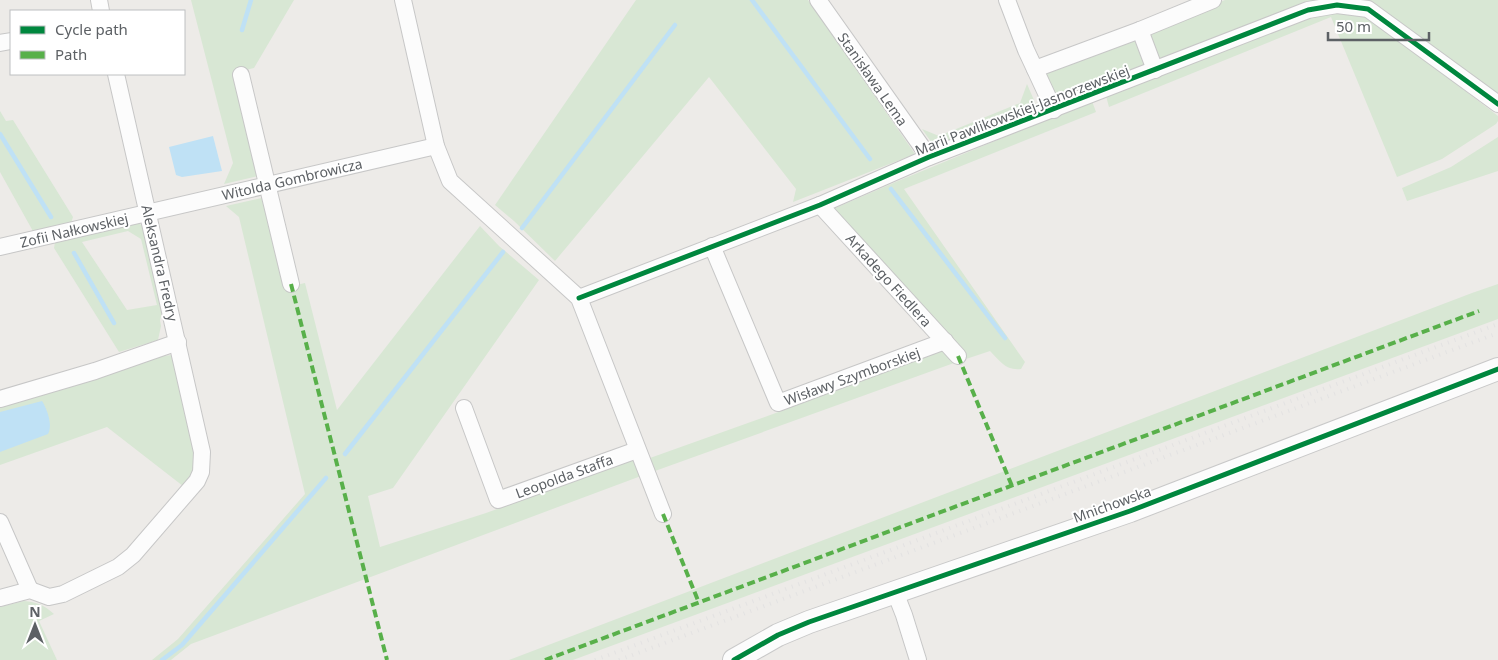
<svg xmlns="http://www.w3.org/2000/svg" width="1498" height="660" font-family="'Noto Sans',sans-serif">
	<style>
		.green { fill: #d8e7d4; fill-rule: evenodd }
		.water { fill: #bfe1f5 }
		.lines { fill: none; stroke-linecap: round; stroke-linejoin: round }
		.stream { stroke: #bfe1f5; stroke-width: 4.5 }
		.street-casing { stroke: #c7c7c7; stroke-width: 18 }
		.secondary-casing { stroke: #c9c9c9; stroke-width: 24 }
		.street { stroke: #fcfcfc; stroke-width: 16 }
		.secondary { stroke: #fcfcfc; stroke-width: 22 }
		.rail { stroke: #e3e2e2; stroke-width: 4; stroke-dasharray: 1 6; stroke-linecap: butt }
		.quiet { stroke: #58b04a; stroke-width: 4; stroke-dasharray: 8 4; stroke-linecap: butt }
		.cycleway-casing { stroke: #fff; stroke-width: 8 }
		.cycleway { stroke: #00873e; stroke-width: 5 }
		.labels { text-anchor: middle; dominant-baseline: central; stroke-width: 4; stroke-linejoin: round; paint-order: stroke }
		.street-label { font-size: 14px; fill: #5d6165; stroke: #fff }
	</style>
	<rect width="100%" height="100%" fill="#edebe8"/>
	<g class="green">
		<polygon points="191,0 294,0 254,68 233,73 258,176 224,184 233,163"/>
		<polygon points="636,0 808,0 915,154 793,202 796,189 709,77 555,261 514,221 495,205"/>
		<polygon points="1225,0 1326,0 1159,63 1149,34 1154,27"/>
		<polygon points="1355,0 1498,0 1498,98"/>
		<polygon points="1334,10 1369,17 1498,116 1498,121 1496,124 1442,159 1397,177 1331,17 1109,107 1106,96 1306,17"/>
		<polygon points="1131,37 1138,41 1148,68 1059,103 1047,75 1048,69"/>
		<polygon points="1027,84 1037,107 934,146 922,129 939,136 1020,103"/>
		<path d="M 1092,101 L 1096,112 L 904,189 L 1025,362 L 1021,369 C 1006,371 1000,361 990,351 L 966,359 L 964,353 L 833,209 L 898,181 Z"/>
		<polygon points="0,111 6,121 13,120 73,217 71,223 34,233 0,172"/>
		<polygon points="1498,137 1498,171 1407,201 1402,188 1451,167"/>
		<polygon points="266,197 287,287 305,283 337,410 480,226 499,246 539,280 393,488 368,496 380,547 486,513 634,460 641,476 191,644 171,660 152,660 178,639 305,494 239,217 226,206"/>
		<path d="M 134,224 L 140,224 L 144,228 L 165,303 L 160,320 L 161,326 L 158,340 L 119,352 L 54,248 L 55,242 ZM 128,231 L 141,239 L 157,305 L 127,310 L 82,242 Z"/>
		<polygon points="1498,284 1498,319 573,660 509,660 1472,293"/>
		<polygon points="945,350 953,358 954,363 655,471 650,458 773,414"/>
		<polygon points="172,355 195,454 194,473 183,486 107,427 0,465 0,405 163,356"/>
		<path d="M 24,601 C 37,602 44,605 54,614 L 39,621 L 57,660 L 0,660 L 0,607 Z"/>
	</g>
	<g class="water">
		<polygon points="213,136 222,171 182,177 176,175 169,147"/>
		<path d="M 42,401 C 47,409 53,425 48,434 L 0,452 L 0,412 Z"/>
	</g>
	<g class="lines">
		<g class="stream">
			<polyline points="752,0 870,159"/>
			<polyline points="242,30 251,0"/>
			<polyline points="0,134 51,217"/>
			<polyline points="891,189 1005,338"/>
			<polyline points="522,228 675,25"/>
			<polyline points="74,253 114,323"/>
			<polyline points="345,454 503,252"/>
			<polyline points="162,660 182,645 326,478"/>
		</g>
		<defs>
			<g id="street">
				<polyline points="99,0 101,11"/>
				<polyline points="403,0 436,146 450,181 579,298 663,514"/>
				<polyline points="818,0 929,157"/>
				<polyline points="1007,0 1026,50 1054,110"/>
				<polyline points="1140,30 1155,70"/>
				<polyline points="0,43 11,41"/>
				<polyline points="1035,69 1140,30 1213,0"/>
				<polyline points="241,75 291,284"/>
				<polyline points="820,205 958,356"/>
				<polyline points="712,246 778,403 945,341"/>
				<polyline points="0,247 436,146"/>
				<polyline points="579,298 820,205 929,157 1308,10 1337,5 1368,9 1498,104"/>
				<polyline points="0,399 95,371 178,342"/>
				<polyline points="464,408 498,500 637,450"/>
				<polyline points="0,522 30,590"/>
				<polyline points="895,592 904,615 918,660"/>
				<polyline points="0,598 30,590 49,597 63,594 118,567 133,555 197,481 201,472 202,452 116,74"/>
			</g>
			<polyline id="secondary" points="734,660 778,635 809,622 1130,511 1498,369"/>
		</defs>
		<use href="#street" class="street-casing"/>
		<use href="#secondary" class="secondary-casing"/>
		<use href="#street" class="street"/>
		<use href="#secondary" class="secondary"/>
		<g class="rail">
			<polyline points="595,660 1498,324"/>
			<polyline points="619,660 1498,333"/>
		</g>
		<g class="quiet">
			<polyline points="291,284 387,660"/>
			<polyline points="958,356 1012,486"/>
			<polyline points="663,514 699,603"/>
			<polyline points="545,660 1479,311"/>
		</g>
		<defs>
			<g id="cycleway">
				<polyline points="579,298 820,205 929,157 1308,10 1337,5 1368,9 1498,104"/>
				<polyline points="734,660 778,635 809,622 1130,511 1498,369"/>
			</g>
		</defs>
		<use href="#cycleway" class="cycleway-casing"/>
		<use href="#cycleway" class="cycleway"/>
	</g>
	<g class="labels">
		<g class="street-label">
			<text transform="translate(873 79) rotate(55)">Stanisława Lema</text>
			<text transform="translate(1022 110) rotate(-21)">Marii Pawlikowskiej-Jasnorzewskiej</text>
			<text transform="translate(292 179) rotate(-13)">Witolda Gombrowicza</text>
			<text transform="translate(74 230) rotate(-13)">Zofii Nałkowskiej</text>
			<text transform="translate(160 263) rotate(77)">Aleksandra Fredry</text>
			<text transform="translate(889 280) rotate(48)">Arkadego Fiedlera</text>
			<text transform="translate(852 376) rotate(-20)">Wisławy Szymborskiej</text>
			<text transform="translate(564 476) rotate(-20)">Leopolda Staffa</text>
			<text transform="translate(1112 504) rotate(-20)">Mnichowska</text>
		</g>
	</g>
	<rect x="10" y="10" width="175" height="65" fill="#ffffff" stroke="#bec0c1"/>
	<rect x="20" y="26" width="25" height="8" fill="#00873e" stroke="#bec0c1"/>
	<text x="55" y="35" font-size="15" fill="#5d6165">Cycle path</text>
	<rect x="20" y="51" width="25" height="8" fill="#58b04a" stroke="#bec0c1"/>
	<text x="55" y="60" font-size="15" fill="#5d6165">Path</text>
	<g transform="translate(35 625)" stroke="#ffffff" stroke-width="4" paint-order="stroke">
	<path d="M0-4L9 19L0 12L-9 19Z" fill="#5d6165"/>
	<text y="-8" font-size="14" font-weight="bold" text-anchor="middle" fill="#5d6165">N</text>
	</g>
	<path d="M1328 32v8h101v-8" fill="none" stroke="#5d6165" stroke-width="2.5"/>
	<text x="1336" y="32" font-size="15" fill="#5d6165" stroke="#ffffff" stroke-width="4" paint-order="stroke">50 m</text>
</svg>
